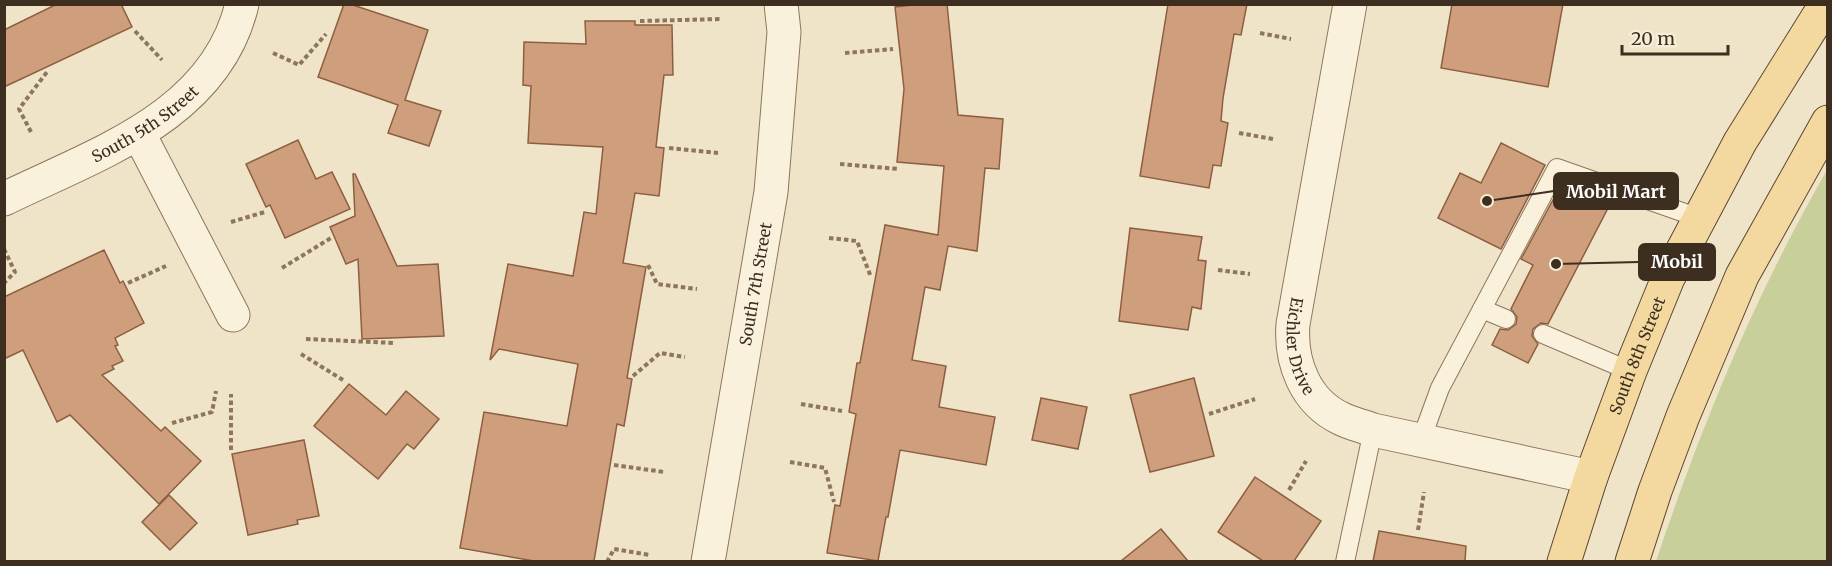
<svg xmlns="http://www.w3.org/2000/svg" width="1832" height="566" font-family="Merriweather,serif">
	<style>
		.green { fill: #c9cf9b }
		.building { fill: #cf9f7d; stroke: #8d5f41; stroke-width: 1.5 }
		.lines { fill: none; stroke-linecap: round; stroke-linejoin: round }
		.lane-casing { stroke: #8d765c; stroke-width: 20 }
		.street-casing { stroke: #8d765c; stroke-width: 35 }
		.primary-casing { stroke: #5b4430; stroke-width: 35 }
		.path { stroke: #8d765c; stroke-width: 4; stroke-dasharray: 4.5 3; stroke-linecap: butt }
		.lane { stroke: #faf1dc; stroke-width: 18 }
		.street { stroke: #faf1dc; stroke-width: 33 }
		.primary { stroke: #f3d9a0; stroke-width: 33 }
		.labels { text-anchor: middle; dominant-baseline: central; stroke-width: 4.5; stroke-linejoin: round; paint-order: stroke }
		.street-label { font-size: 16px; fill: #3d2e20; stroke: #f7eed8 }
		.leader { fill: none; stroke: #3d2e20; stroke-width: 2 }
		.callout-dot { fill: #3d2e20; stroke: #f7eed8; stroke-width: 2 }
		.callout { fill: #3d2e20; stroke: #3d2e20; stroke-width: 2 }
		.callout-label { font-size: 18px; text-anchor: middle; font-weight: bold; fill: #fff }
	</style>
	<rect width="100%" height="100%" fill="#f0e4c8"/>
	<path class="green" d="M 1827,170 L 1827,561 L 1656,561 C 1702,424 1754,297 1827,170 Z"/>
	<g class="building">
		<polygon points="57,4 121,4 132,27 4,87 4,30"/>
		<polygon points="344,4 350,4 428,30 405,100 441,111 429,146 388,133 398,105 318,77"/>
		<polygon points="921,4 947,4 958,115 1003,119 999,169 985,168 977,251 948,246 940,290 925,287 912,360 946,366 939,407 995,417 986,465 900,450 888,517 886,517 878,561 827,553 835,505 840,506 856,414 849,412 857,363 860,363 885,225 938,235 944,166 897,162 904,89 895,7"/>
		<polygon points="1168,4 1247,4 1241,35 1234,34 1223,98 1221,121 1228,123 1221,166 1213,165 1209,188 1140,176"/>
		<polygon points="1452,4 1563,4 1548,87 1441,68"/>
		<polygon points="585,21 635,21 635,25 672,25 673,75 664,75 656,147 664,148 659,196 635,193 623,263 646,267 627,378 632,379 624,426 617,424 594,561 534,561 460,548 484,412 567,426 578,364 499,349 490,360 508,264 573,276 584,212 596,214 603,147 528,143 531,86 523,85 524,42 586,44"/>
		<polygon points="298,140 316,179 332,172 350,209 285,238 270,205 266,207 246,164"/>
		<polygon points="1501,143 1545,165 1501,249 1438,218 1460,173 1481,183"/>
		<polygon points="353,174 355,174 397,266 438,264 444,336 362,339 358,259 346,264 330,227 355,216"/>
		<polygon points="1560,187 1607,210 1548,324 1541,323 1533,329 1532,336 1538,344 1528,363 1492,345 1500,329 1508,330 1516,324 1517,317 1511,309 1533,265 1521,259"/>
		<polygon points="1130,228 1202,237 1198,260 1206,261 1201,309 1192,307 1188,330 1119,321"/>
		<polygon points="104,250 120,283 123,281 144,323 115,338 118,345 115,346 123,361 112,366 114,369 102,375 161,431 165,427 201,461 159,504 70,415 57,422 23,350 4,359 4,297"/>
		<polygon points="1194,378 1214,456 1150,472 1130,395"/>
		<polygon points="349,384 386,415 406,391 439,419 414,449 407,444 378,479 314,426"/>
		<polygon points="1041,398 1087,407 1078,449 1032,440"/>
		<polygon points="304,440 319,516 297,520 298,524 248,535 232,454"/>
		<polygon points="1255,477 1321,521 1294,561 1263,561 1218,532"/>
		<polygon points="169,495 197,523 170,550 142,522"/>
		<polygon points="1161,529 1188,561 1121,561"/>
		<polygon points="1379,531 1466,546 1465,561 1373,561"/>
	</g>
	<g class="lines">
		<defs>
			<g id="lane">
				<polyline points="1482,309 1506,319"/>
				<polyline points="1543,334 1630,371"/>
				<polyline points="1421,440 1440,388 1557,168 1699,218"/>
				<polyline points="1345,562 1373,430"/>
			</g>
			<g id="street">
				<path id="s1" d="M 1350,4 L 1293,324 C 1290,362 1305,402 1342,419 C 1352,424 1363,426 1373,430 L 1591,477"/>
				<polyline points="139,134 233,315"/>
				<path id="s2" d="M 4,199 C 96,154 216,116 242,4"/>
				<path id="s3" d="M 708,562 L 771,192 L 784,32 L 781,4"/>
			</g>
			<g id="primary">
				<path id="s4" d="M 1564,562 L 1591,477 L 1630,371 L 1668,278 L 1740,142 L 1826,4"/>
				<polyline points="1632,562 1655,491 1683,416 1742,276 1828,122"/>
			</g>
		</defs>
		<use href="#lane" class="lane-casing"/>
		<use href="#street" class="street-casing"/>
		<use href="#primary" class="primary-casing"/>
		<g class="path">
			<polyline points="640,21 722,19"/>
			<polyline points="135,31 162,60"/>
			<polyline points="1260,33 1291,39"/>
			<polyline points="273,53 299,65 326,34"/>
			<polyline points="845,53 893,49"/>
			<polyline points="31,132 19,109 47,72"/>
			<polyline points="1239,133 1273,139"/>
			<polyline points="669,148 718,153"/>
			<polyline points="840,164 899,169"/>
			<polyline points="231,222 265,212"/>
			<polyline points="829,238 857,241 871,277"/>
			<polyline points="4,249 15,272 4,283"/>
			<polyline points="648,265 657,284 697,289"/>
			<polyline points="282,268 331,238"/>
			<polyline points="1218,270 1250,274"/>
			<polyline points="128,283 166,266"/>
			<polyline points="306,339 394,343"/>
			<polyline points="301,354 343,380"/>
			<polyline points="633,376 660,353 685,357"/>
			<polyline points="801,404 842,411"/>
			<polyline points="1209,414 1255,399"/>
			<polyline points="172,423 212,412 216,391"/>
			<polyline points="231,450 231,394"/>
			<polyline points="790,462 825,468 834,502"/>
			<polyline points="614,465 664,472"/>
			<polyline points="1289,490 1306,461"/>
			<polyline points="1418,530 1424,492"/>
			<polyline points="607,562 614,549 650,555"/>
		</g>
		<use href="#lane" class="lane"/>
		<use href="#street" class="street"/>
		<use href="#primary" class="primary"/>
	</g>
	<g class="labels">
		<g class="street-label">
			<text stroke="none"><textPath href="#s2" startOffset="160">South 5th Street</textPath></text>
			<text stroke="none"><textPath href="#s3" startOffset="282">South 7th Street</textPath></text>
			<text stroke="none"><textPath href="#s1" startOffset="348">Eichler Drive</textPath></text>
			<text stroke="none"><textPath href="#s4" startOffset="219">South 8th Street</textPath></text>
		</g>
	</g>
	<path class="leader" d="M1487 201L1554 191M1556 264L1639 262"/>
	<g class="callout-dot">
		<circle cx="1487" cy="201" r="6"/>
		<circle cx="1556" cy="264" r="6"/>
	</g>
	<g class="callout">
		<rect x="1554" y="173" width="124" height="36" rx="6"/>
		<rect x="1639" y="244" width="76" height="36" rx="6"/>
	</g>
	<g class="callout-label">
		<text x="1616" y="198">Mobil Mart</text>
		<text x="1677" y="268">Mobil</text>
	</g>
	<rect width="1832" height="566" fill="none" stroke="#3d2e20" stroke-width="12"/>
	<path d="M1622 45v9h106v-9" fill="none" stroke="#3d2e20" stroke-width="3"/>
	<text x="1631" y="45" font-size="18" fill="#3d2e20" stroke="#f7eed8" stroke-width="4.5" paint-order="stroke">20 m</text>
</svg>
